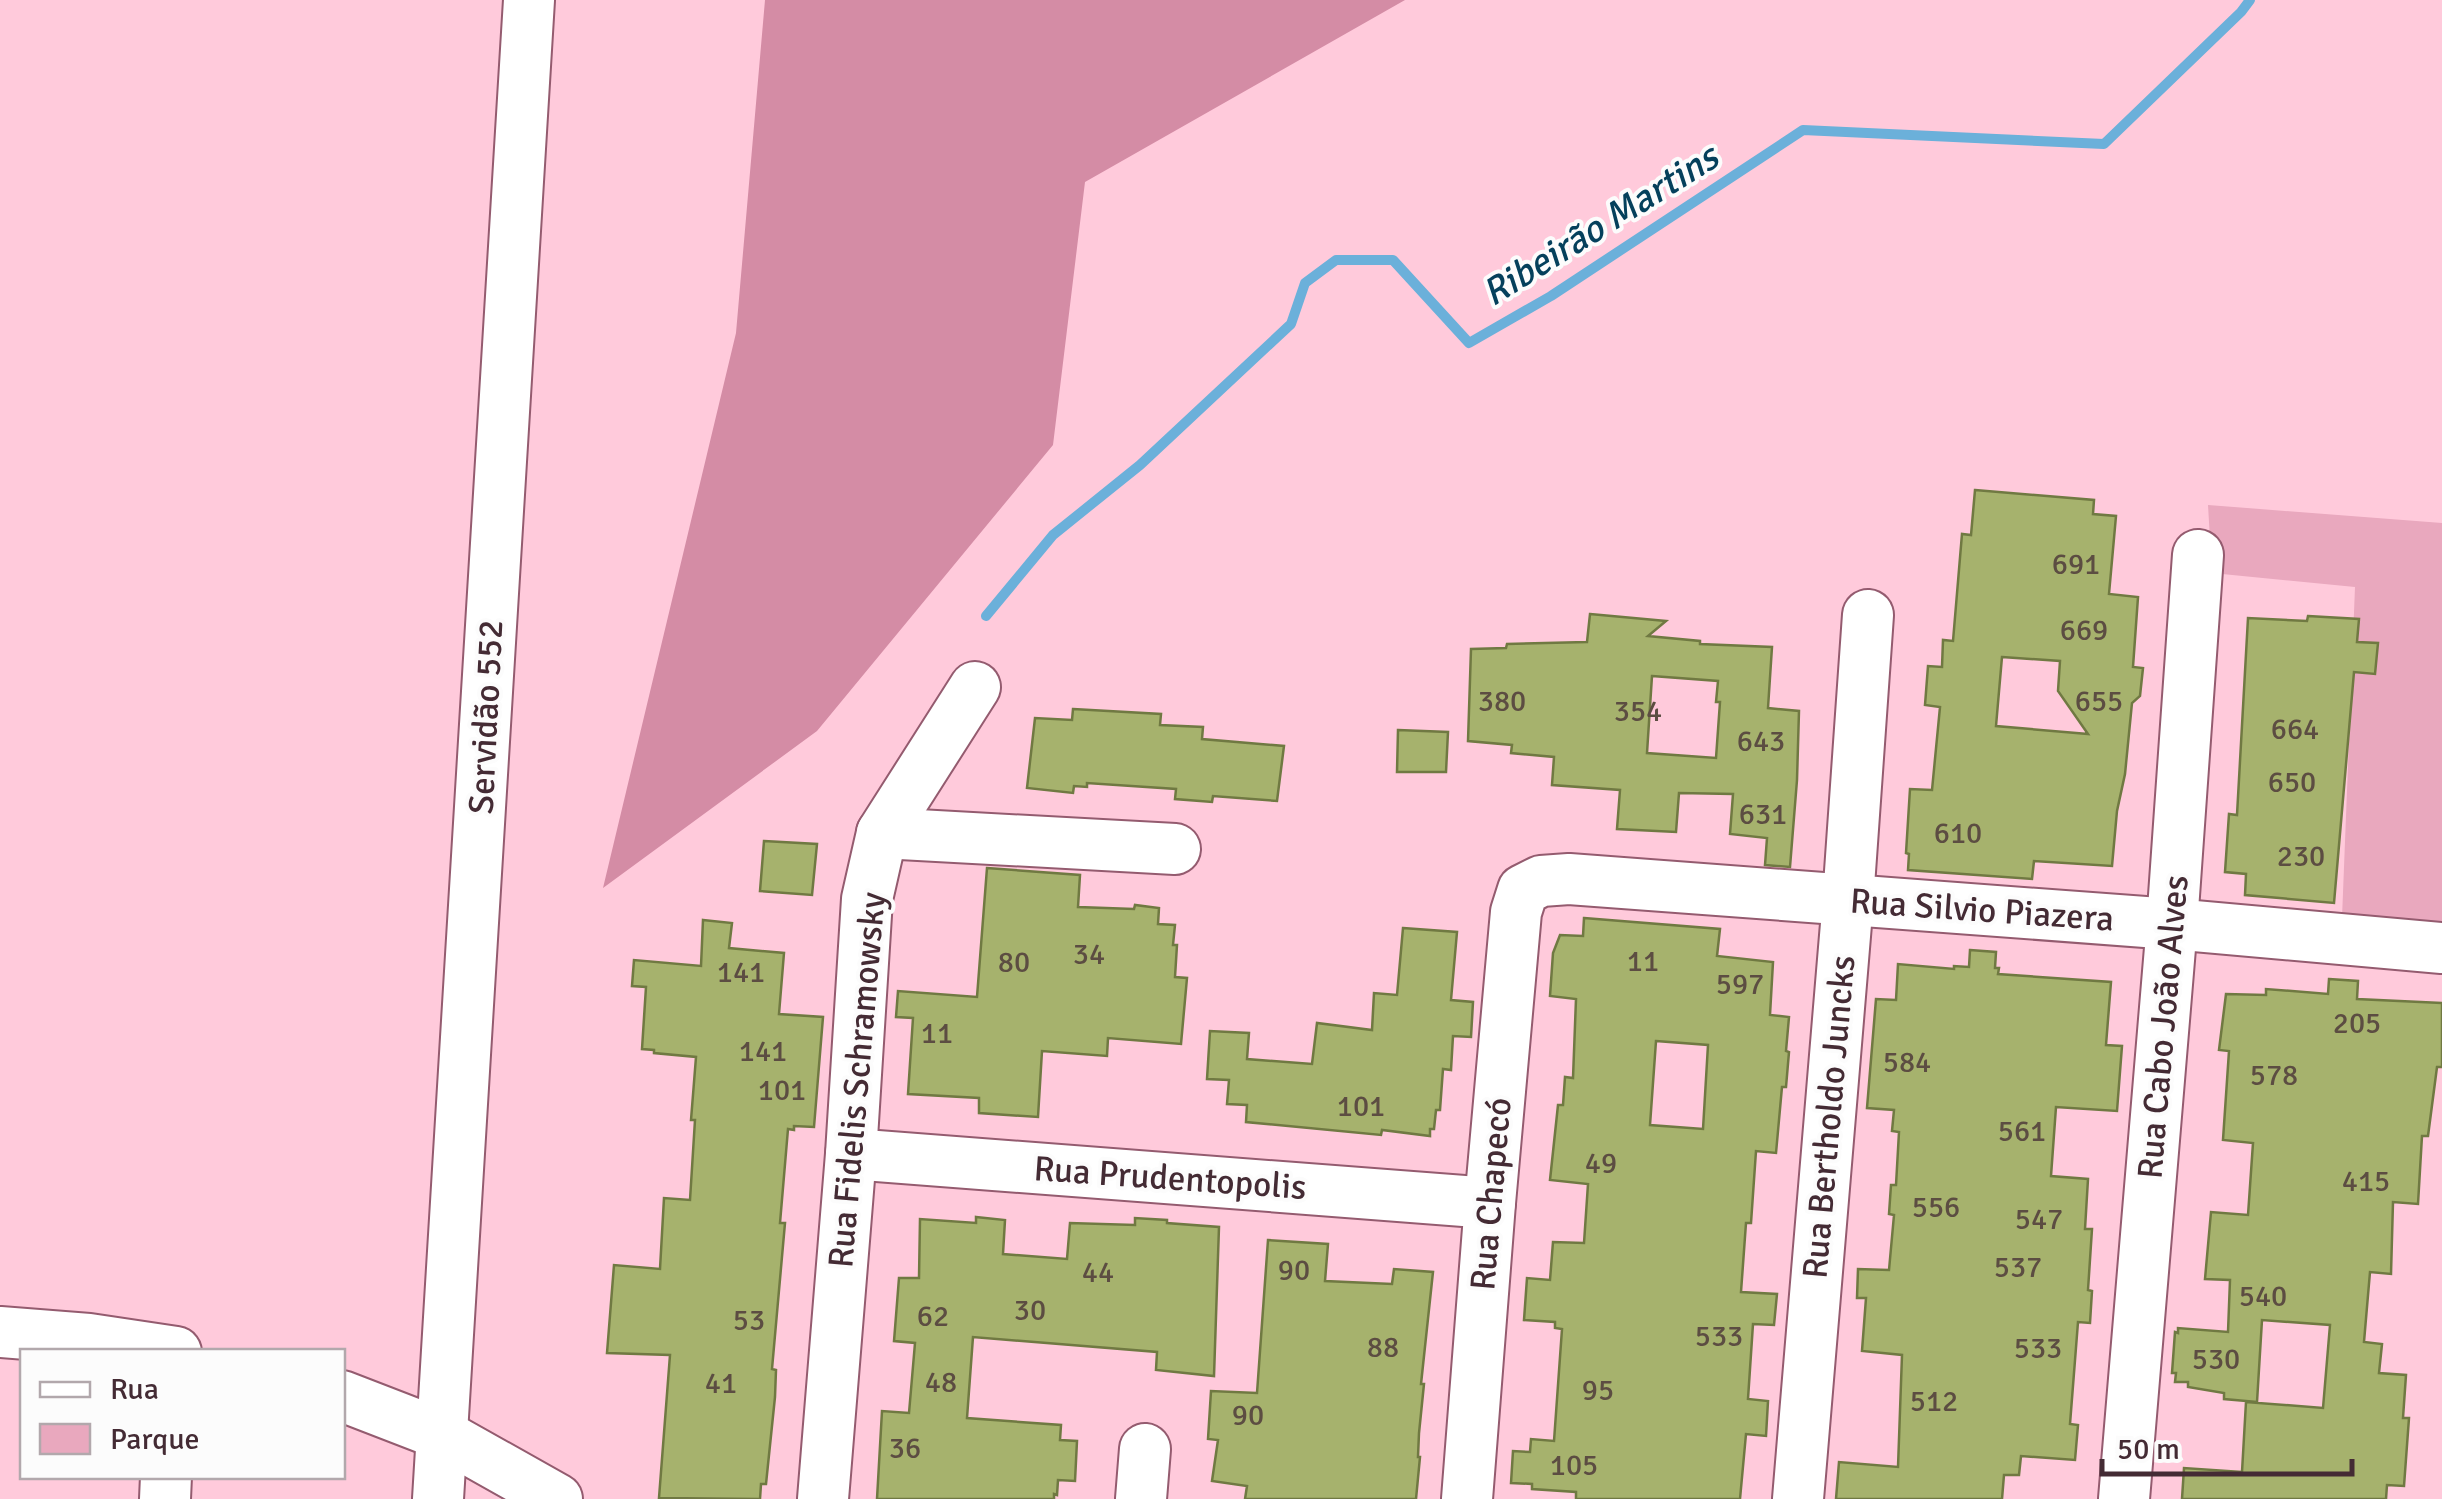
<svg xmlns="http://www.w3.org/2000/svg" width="2442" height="1499" font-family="Signika,sans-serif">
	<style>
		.green { fill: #e9a8be }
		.forest { fill: #d48ca5 }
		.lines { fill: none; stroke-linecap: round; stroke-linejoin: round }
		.stream { stroke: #6bb0da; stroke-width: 10 }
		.building { fill: #a6b26d; stroke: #707942; stroke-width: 2.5; fill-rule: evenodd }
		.minor-casing { stroke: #945b6f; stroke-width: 54 }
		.minor { stroke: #fff; stroke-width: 50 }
		.labels { text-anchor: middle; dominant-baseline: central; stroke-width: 8; stroke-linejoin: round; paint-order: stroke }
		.number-label { font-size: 30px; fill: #5c4d42 }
		.street-label { font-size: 35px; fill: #442b34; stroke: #fcfcfc }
		.water-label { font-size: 38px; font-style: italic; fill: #05405c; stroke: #fcfcfc }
	</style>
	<rect width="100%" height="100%" fill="#ffcadb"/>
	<polygon class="green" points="2208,505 2442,523 2442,924 2342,918 2355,587 2212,573"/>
	<polygon class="forest" points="765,0 1405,0 1085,182 1053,445 817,731 603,888 736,333"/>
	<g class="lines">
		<polyline class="stream" points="986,616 1053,535 1140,465 1291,324 1305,283 1336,260 1393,260 1469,343 1551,296 1803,130 2104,144 2241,12 2250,0"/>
	</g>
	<g class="building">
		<path d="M 1975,490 L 2094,500 L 2093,514 L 2116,516 L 2109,594 L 2138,597 L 2133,667 L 2143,668 L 2140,696 L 2132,703 L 2125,774 L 2117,811 L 2112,866 L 2034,861 L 2032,879 L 1908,870 L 1909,854 L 1906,853 L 1910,789 L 1932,790 L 1940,707 L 1925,705 L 1928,666 L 1942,667 L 1943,640 L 1953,641 L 1962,534 L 1971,535 ZM 2002,657 L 2060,661 L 2058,691 L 2088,734 L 1996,726 Z"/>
		<path d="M 1590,614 L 1666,621 L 1648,636 L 1700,641 L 1700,644 L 1772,647 L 1768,708 L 1799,711 L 1797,780 L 1790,867 L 1765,865 L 1767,838 L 1730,834 L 1733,794 L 1679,793 L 1676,832 L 1617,829 L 1620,790 L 1552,785 L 1554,757 L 1511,753 L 1512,745 L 1468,741 L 1471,649 L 1506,648 L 1507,644 L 1587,642 ZM 1652,676 L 1718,681 L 1716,702 L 1720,702 L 1716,758 L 1647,753 Z"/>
		<polygon points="2308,616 2359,619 2357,642 2378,643 2375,674 2354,672 2334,903 2245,895 2246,874 2225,872 2229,814 2237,815 2248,618 2307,621"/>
		<polygon points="1073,709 1161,714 1160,725 1203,727 1202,739 1284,746 1277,801 1213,796 1212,802 1175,799 1176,789 1087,783 1087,787 1074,786 1073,793 1027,788 1035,718 1072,720"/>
		<polygon points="1398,730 1448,732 1446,772 1397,772"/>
		<polygon points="764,841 817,844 812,895 760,891"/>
		<polygon points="987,868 1080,875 1078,907 1134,909 1135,905 1159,908 1158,924 1175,925 1173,945 1177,945 1175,977 1187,978 1181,1044 1108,1038 1107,1056 1042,1051 1038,1117 979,1113 979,1098 908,1094 913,1018 896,1017 898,991 977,997"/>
		<path d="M 1584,918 L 1720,929 L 1717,956 L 1773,962 L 1770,1015 L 1789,1017 L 1786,1051 L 1789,1052 L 1786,1087 L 1782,1087 L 1776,1153 L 1756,1151 L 1751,1223 L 1746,1223 L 1741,1292 L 1777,1294 L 1774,1325 L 1753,1324 L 1748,1399 L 1768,1401 L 1766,1436 L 1746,1434 L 1740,1499 L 1576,1499 L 1576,1492 L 1532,1489 L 1532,1484 L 1511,1483 L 1513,1451 L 1530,1452 L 1531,1439 L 1554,1441 L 1562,1329 L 1555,1328 L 1555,1322 L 1524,1320 L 1527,1278 L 1550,1280 L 1553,1242 L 1584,1243 L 1588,1184 L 1550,1180 L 1558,1105 L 1563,1105 L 1565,1077 L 1573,1078 L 1576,999 L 1550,996 L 1553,953 L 1560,935 L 1583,936 ZM 1656,1041 L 1708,1045 L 1703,1129 L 1650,1125 Z"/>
		<polygon points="703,920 732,923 729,948 784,953 779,1014 823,1017 814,1127 794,1126 794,1130 788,1129 780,1223 785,1223 772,1369 776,1370 775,1397 766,1484 761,1484 760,1499 659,1498 670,1355 607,1353 614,1265 660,1269 664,1198 690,1200 695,1120 691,1120 696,1057 654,1053 654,1050 642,1049 646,987 632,986 634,960 701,966"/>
		<polygon points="1403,928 1457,932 1451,1000 1473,1002 1471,1037 1453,1036 1451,1070 1443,1069 1440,1110 1436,1110 1434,1129 1430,1129 1430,1136 1382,1130 1381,1135 1246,1122 1247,1105 1227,1104 1229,1080 1207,1079 1210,1031 1249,1033 1247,1059 1312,1064 1317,1023 1372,1030 1374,993 1397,995"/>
		<polygon points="1970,950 1996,952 1995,968 1999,968 1998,974 2111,982 2106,1045 2122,1046 2117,1111 2056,1107 2051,1176 2088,1179 2085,1229 2092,1229 2088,1290 2092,1291 2090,1323 2078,1322 2070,1424 2078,1425 2075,1460 2021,1456 2019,1475 2004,1475 2002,1499 1836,1499 1839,1462 1898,1467 1902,1355 1862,1351 1866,1298 1857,1298 1858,1269 1889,1270 1894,1215 1889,1214 1891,1185 1896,1185 1899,1132 1892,1131 1894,1110 1867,1108 1876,999 1896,1000 1898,964 1954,969 1954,966 1969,967"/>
		<polygon points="2329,979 2358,981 2357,999 2442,1003 2442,1067 2437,1067 2428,1136 2422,1136 2418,1204 2393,1202 2391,1274 2370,1272 2364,1342 2382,1344 2379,1373 2406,1375 2403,1418 2409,1418 2404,1486 2387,1485 2386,1499 2182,1499 2184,1468 2242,1472 2246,1402 2323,1408 2330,1325 2262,1320 2257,1402 2224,1399 2224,1393 2188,1387 2188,1382 2175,1382 2176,1373 2172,1373 2175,1332 2178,1333 2178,1328 2228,1332 2230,1280 2205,1279 2211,1212 2248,1215 2253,1143 2223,1140 2229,1051 2219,1050 2226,994 2266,995 2266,989 2328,994"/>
		<polygon points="976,1217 1005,1220 1003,1254 1067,1259 1070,1223 1135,1225 1135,1218 1167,1220 1167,1223 1219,1227 1214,1376 1156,1370 1157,1352 973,1337 967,1418 1061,1425 1060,1440 1077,1441 1075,1481 1058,1480 1057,1495 1054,1494 1054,1499 877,1499 882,1411 909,1413 915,1343 894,1341 899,1278 919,1278 920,1219 976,1223"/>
		<polygon points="1268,1240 1328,1244 1325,1281 1392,1284 1394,1269 1433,1272 1421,1384 1424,1384 1419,1433 1418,1457 1420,1457 1416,1499 1245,1499 1247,1486 1212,1481 1218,1440 1208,1439 1211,1391 1257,1393"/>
	</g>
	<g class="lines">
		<defs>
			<g id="minor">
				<polyline points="882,833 1175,849"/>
				<polyline points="851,1154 1490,1203"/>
				<polyline points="0,1332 89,1339 176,1352"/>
				<polyline points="342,1396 443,1435 557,1499"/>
				<polyline points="165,1499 166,1476"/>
				<polyline points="438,1499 529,0"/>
				<polyline points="823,1499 851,1154 867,899 882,833 975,687"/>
				<polyline points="1141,1499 1145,1449"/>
				<polyline points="1467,1499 1490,1203 1516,912 1523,890 1541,881 1569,879 2172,924 2442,948"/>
				<polyline points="1798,1499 1848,900 1868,615"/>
				<polyline points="2124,1499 2172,924 2198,555"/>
			</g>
		</defs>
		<use href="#minor" class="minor-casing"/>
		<use href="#minor" class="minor"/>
	</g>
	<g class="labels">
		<g class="number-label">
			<text x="2076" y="564">691</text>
			<text x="2084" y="630">669</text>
			<text x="1502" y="701">380</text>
			<text x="2099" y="701">655</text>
			<text x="1638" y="711">354</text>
			<text x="2295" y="729">664</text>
			<text x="1761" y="741">643</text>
			<text x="2292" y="782">650</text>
			<text x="1763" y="814">631</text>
			<text x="1958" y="833">610</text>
			<text x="2301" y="856">230</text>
			<text x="1089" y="954">34</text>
			<text x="1643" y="961">11</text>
			<text x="1014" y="962">80</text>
			<text x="741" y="972">141</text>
			<text x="1740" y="984">597</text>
			<text x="2357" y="1023">205</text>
			<text x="937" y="1033">11</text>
			<text x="763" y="1051">141</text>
			<text x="1907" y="1062">584</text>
			<text x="2274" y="1075">578</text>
			<text x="782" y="1090">101</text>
			<text x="1361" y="1106">101</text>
			<text x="2022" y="1131">561</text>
			<text x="1601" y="1163">49</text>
			<text x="2366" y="1181">415</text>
			<text x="1936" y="1207">556</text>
			<text x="2039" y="1219">547</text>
			<text x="2018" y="1267">537</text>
			<text x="1294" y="1270">90</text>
			<text x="1098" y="1272">44</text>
			<text x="2263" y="1296">540</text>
			<text x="1030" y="1310">30</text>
			<text x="933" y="1316">62</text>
			<text x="749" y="1320">53</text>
			<text x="1719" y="1336">533</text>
			<text x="1383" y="1347">88</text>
			<text x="2038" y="1348">533</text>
			<text x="2216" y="1359">530</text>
			<text x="941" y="1382">48</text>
			<text x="721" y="1383">41</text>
			<text x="1598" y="1390">95</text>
			<text x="1934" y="1401">512</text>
			<text x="1248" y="1415">90</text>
			<text x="905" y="1448">36</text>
			<text x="1574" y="1465">105</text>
		</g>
		<g class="street-label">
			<text transform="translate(486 717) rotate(-87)">Servidão 552</text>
			<text transform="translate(1982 910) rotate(4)">Rua Silvio Piazera</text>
			<text transform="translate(2163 1027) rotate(-85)">Rua Cabo João Alves</text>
			<text transform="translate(857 1080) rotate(-85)">Rua Fidelis Schramowsky</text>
			<text transform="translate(1829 1117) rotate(-85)">Rua Bertholdo Juncks</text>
			<text transform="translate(1170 1178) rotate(4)">Rua Prudentopolis</text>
			<text transform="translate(1491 1194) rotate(-85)">Rua Chapecó</text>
		</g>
		<g class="water-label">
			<text transform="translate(1600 225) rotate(-32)">Ribeirão Martins</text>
		</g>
	</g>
	<rect x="20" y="1349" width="325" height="130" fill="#fcfcfc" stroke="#b2a8ac" stroke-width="2.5"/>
	<rect x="40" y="1382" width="50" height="15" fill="#ffffff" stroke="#b2a8ac" stroke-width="2.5"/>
	<text x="110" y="1399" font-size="30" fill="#442b34">Rua</text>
	<rect x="40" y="1424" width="50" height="30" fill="#e9a8be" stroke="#b2a8ac" stroke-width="2.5"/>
	<text x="110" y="1449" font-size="30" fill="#442b34">Parque</text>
	<path d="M2102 1459v15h250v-15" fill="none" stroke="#442b34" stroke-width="5"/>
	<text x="2117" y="1459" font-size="30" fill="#442b34" stroke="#fcfcfc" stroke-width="8" paint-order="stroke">50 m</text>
</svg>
